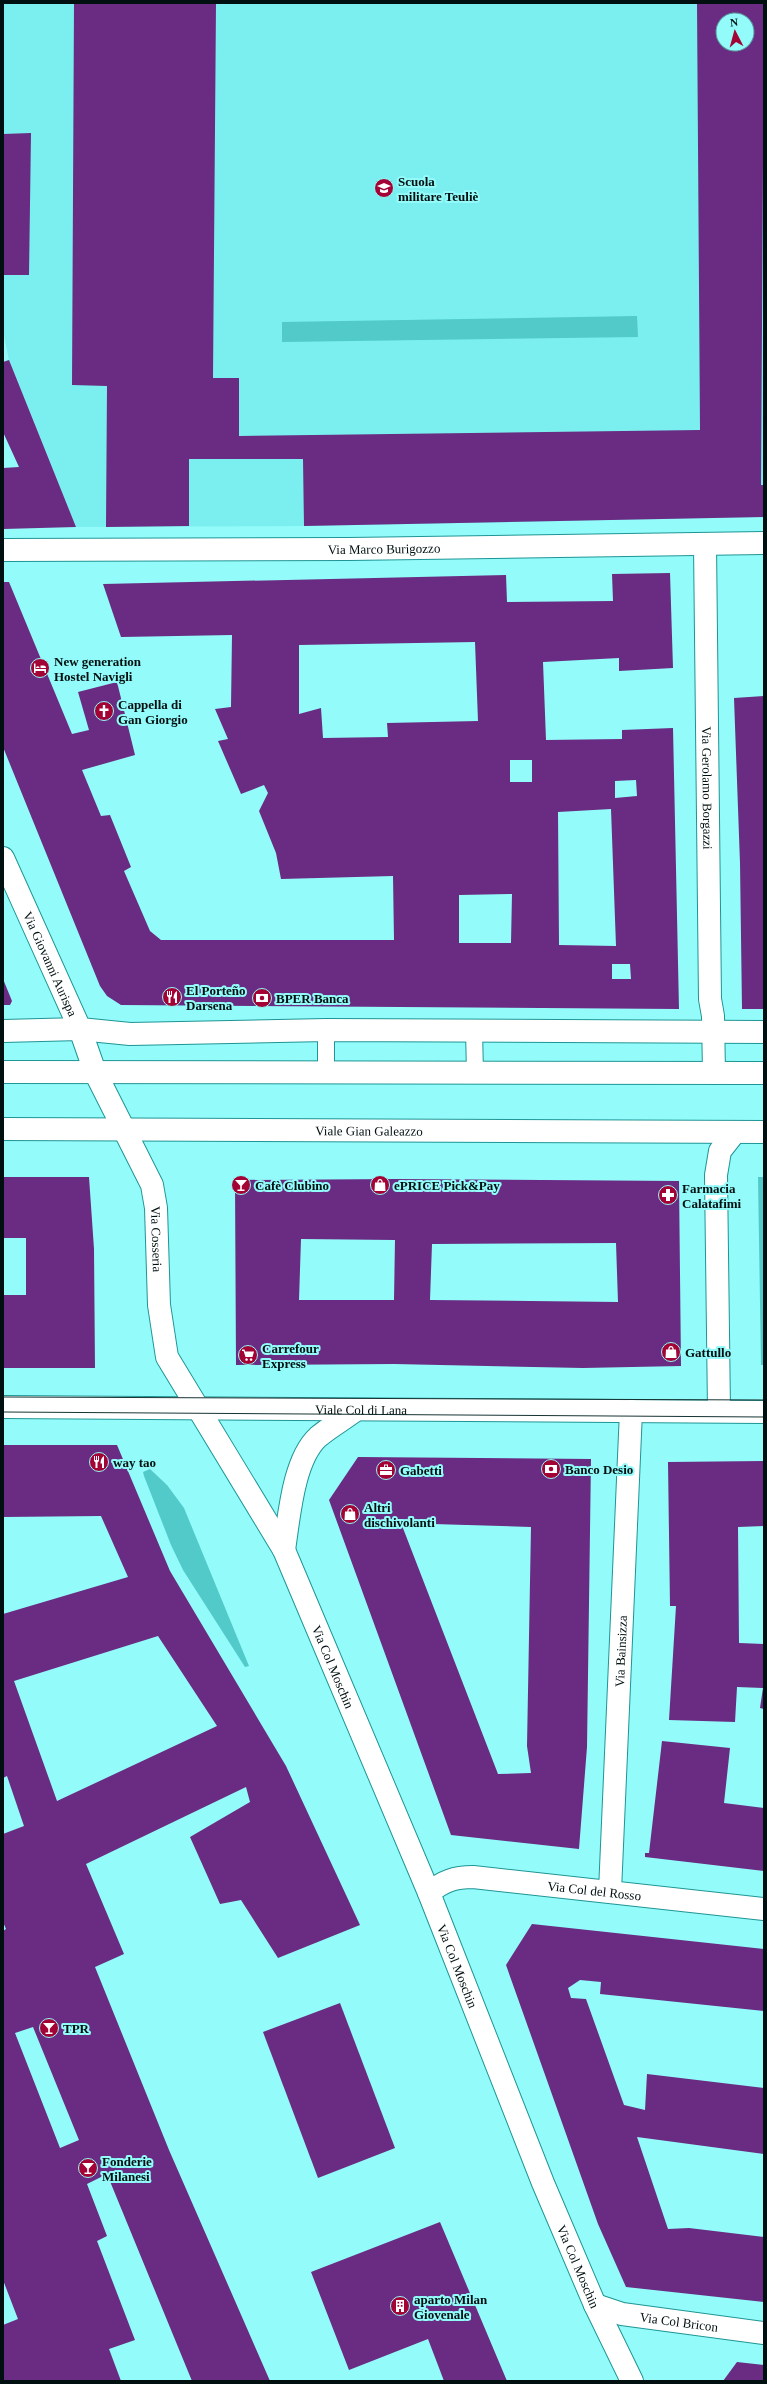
<svg xmlns="http://www.w3.org/2000/svg" width="767" height="2384" font-family="Georgia,serif">
	<style>
		.built { fill: #7befef; fill-rule: evenodd }
		.green { fill: #52caca }
		.building { fill: #6a2b82; fill-rule: evenodd }
		.lines { fill: none; stroke-linecap: round; stroke-linejoin: round }
		.lane-casing { stroke: #1f9595; stroke-width: 18 }
		.street-casing { stroke: #1f9595; stroke-width: 24 }
		.secondary-casing { stroke: #1f9595; stroke-width: 24 }
		.lane { stroke: #fff; stroke-width: 16 }
		.street { stroke: #fff; stroke-width: 22 }
		.secondary { stroke: #fff; stroke-width: 22 }
		.tram { stroke: #173333; stroke-width: 1 }
		.labels { text-anchor: middle; dominant-baseline: central; stroke-width: 4; stroke-linejoin: round; paint-order: stroke }
		.poi-label { font-size: 13px; font-weight: bold; fill: #000f0f; stroke: #93fbfa; text-anchor: start }
		.street-label { font-size: 13px; fill: #000f0f; stroke: #93fbfa }
	</style>
	<rect width="100%" height="100%" fill="#93fbfa"/>
	<path class="built" d="M 3,3 L 764,3 L 764,517 L 304,526 L 76,527 L 9,360 L 3,331 ZM 723,20 L 747,20 L 747,44 L 723,44 Z"/>
	<g class="green">
		<polygon points="637,316 638,337 282,342 282,322"/>
		<polygon points="758,1177 764,1177 764,1365 761,1365"/>
		<polygon points="150,1469 167,1485 184,1508 249,1666 245,1667 183,1570 171,1545 144,1476 143,1472"/>
	</g>
	<g class="building">
		<path d="M 74,3 L 216,3 L 213,378 L 239,378 L 239,436 L 700,430 L 697,3 L 764,3 L 761,485 L 764,485 L 764,517 L 304,526 L 303,459 L 189,459 L 189,526 L 106,527 L 107,386 L 72,385 ZM 723,20 L 747,20 L 747,44 L 723,44 Z"/>
		<polygon points="31,133 29,275 3,275 3,134"/>
		<polygon points="9,360 76,527 3,529 3,468 19,467 3,432 3,362"/>
		<path d="M 670,573 L 673,668 L 619,671 L 619,658 L 543,662 L 546,740 L 622,739 L 622,730 L 673,728 L 679,1009 L 121,1005 L 107,996 L 100,986 L 3,747 L 3,582 L 9,582 L 72,734 L 89,730 L 78,692 L 117,682 L 135,755 L 82,770 L 101,816 L 110,815 L 131,867 L 124,871 L 150,931 L 161,940 L 394,940 L 393,876 L 281,879 L 276,853 L 259,811 L 268,793 L 264,785 L 241,794 L 218,741 L 228,739 L 215,709 L 231,707 L 232,635 L 121,637 L 103,584 L 506,575 L 507,602 L 613,601 L 612,574 ZM 475,642 L 478,721 L 387,723 L 388,737 L 323,738 L 321,708 L 299,714 L 299,645 ZM 510,760 L 532,760 L 532,782 L 510,782 ZM 636,780 L 637,796 L 615,798 L 615,781 ZM 611,809 L 616,946 L 559,945 L 558,812 ZM 512,894 L 511,943 L 459,943 L 459,895 ZM 612,964 L 630,964 L 631,979 L 612,979 Z"/>
		<polygon points="764,696 764,1009 742,1009 740,863 734,698"/>
		<polygon points="3,979 12,1001 10,1005 3,1005"/>
		<polygon points="3,1177 89,1177 94,1249 95,1368 3,1368 3,1295 26,1295 26,1238 3,1238"/>
		<path d="M 396,1179 L 679,1181 L 681,1366 L 583,1368 L 394,1364 L 236,1365 L 235,1180 ZM 301,1239 L 395,1240 L 394,1300 L 299,1300 ZM 616,1243 L 618,1302 L 430,1300 L 432,1244 Z"/>
		<path d="M 3,1445 L 117,1445 L 170,1571 L 286,1766 L 360,1925 L 278,1958 L 241,1900 L 220,1904 L 190,1837 L 250,1802 L 246,1787 L 86,1864 L 124,1954 L 95,1967 L 169,2150 L 270,2381 L 192,2381 L 107,2174 L 87,2184 L 107,2236 L 97,2241 L 135,2340 L 109,2349 L 121,2381 L 3,2381 L 3,2325 L 18,2319 L 3,2280 L 3,1931 L 6,1929 L 3,1922 L 3,1834 L 24,1826 L 7,1776 L 3,1778 L 3,1614 L 128,1577 L 101,1516 L 3,1517 ZM 158,1636 L 217,1726 L 57,1801 L 14,1681 ZM 33,2027 L 79,2140 L 60,2148 L 15,2033 Z"/>
		<path d="M 358,1457 L 591,1459 L 587,1747 L 579,1849 L 451,1835 L 329,1500 ZM 401,1523 L 531,1527 L 527,1746 L 531,1773 L 498,1774 Z"/>
		<polygon points="764,1461 764,1526 738,1527 739,1643 764,1644 764,1709 760,1708 763,1688 737,1687 735,1722 669,1720 676,1606 670,1606 668,1462"/>
		<polygon points="662,1741 730,1748 724,1803 764,1808 764,1871 645,1857 645,1853 649,1853"/>
		<polygon points="532,1924 764,1949 764,2011 600,1994 601,1982 580,1980 568,1988 571,1998 586,1999 624,2105 645,2110 647,2074 764,2088 764,2154 637,2137 668,2229 689,2228 764,2237 764,2302 626,2287 598,2224 506,1965"/>
		<polygon points="340,2003 395,2148 318,2178 263,2032"/>
		<polygon points="440,2222 507,2381 444,2381 428,2339 349,2370 311,2272"/>
		<polygon points="737,2362 764,2365 764,2381 723,2381"/>
	</g>
	<g class="lines">
		<defs>
			<g id="lane">
				<polyline points="474,1030 475,1073"/>
				<polyline points="326,1072 326,1030"/>
			</g>
			<g id="street">
				<path id="s1" d="M 705,544 L 710,999 L 713,1016 L 714,1073"/>
				<path id="s2" d="M 3,550 L 349,549 L 764,543"/>
				<path id="s3" d="M 3,858 L 80,1029 L 95,1072"/>
				<polyline points="3,1031 80,1029 130,1034 326,1030 764,1032"/>
				<polyline points="719,1411 716,1175 720,1151 735,1132"/>
				<path d="M 284,1550 C 289,1518 293,1460 318,1437 C 330,1427 344,1419 356,1410"/>
				<path id="s4" d="M 610,1891 L 631,1411"/>
				<path id="s5" d="M 429,1893 C 443,1881 455,1877 473,1877 L 764,1909"/>
				<path id="s6" d="M 595,2305 L 622,2314 L 764,2333"/>
			</g>
			<g id="secondary">
				<polyline points="3,1072 764,1073"/>
				<path id="s7" d="M 95,1072 L 152,1185 L 156,1208 L 159,1305 L 167,1357 L 284,1550 L 429,1893 L 543,2183 L 595,2305 L 632,2381"/>
				<path id="s8" d="M 3,1129 L 764,1132"/>
				<path id="s9" d="M 3,1407 L 764,1412"/>
			</g>
		</defs>
		<use href="#lane" class="lane-casing"/>
		<use href="#street" class="street-casing"/>
		<use href="#secondary" class="secondary-casing"/>
		<use href="#lane" class="lane"/>
		<use href="#street" class="street"/>
		<use href="#secondary" class="secondary"/>
		<g class="tram">
			<polyline points="3,1397 764,1400"/>
			<polyline points="3,1412 764,1417"/>
		</g>
	</g>
	<defs>
		<symbol id="school-disc" viewBox="-11 -11 22 22"><circle r="9.5" fill="#a30435" stroke="#93fbfa"/><path d="M0-5L7-2L0 1L-7-2ZM-4 1L0 2.5L4 1V4Q0 6-4 4Z" fill="#fff"/></symbol>
		<symbol id="hotel-disc" viewBox="-11 -11 22 22"><circle r="9.5" fill="#a30435" stroke="#93fbfa"/><path d="M-6-4.5h1.5V1H6V5H4.5V3h-9V5H-6ZM-4 0a1.8 1.8 0 1 1 3.6 0ZM.5 0V-2.5h3Q6-2.5 6 0Z" fill="#fff"/></symbol>
		<symbol id="church-disc" viewBox="-11 -11 22 22"><circle r="9.5" fill="#a30435" stroke="#93fbfa"/><path d="M-1.2-6h2.4v3.5h3.3v2.4h-3.3V6h-2.4V-.1h-3.3v-2.4h3.3Z" fill="#fff"/></symbol>
		<symbol id="restaurant-disc" viewBox="-11 -11 22 22"><circle r="9.5" fill="#a30435" stroke="#93fbfa"/><path d="M-5-6h1v4h1v-4h1v4h1v-4h1v5L-1.5 .5V6h-2V.5L-5-1ZM5-6V6H3V1.5H1.5Q1.5-4 5-6Z" fill="#fff"/></symbol>
		<symbol id="bank-disc" viewBox="-11 -11 22 22"><circle r="9.5" fill="#a30435" stroke="#93fbfa"/><path d="M-6-4H6V4H-6ZM0-2.3a2.3 2.3 0 1 0 0 4.6a2.3 2.3 0 1 0 0-4.6Z" fill="#fff"/></symbol>
		<symbol id="bar-disc" viewBox="-11 -11 22 22"><circle r="9.5" fill="#a30435" stroke="#93fbfa"/><path d="M-6-5H6L.8 .8V4.5H3.5V6h-7V4.5H-.8V.8Z" fill="#fff"/></symbol>
		<symbol id="shop-disc" viewBox="-11 -11 22 22"><circle r="9.5" fill="#a30435" stroke="#93fbfa"/><path d="M-5-2.5h2.3a2.7 3.5 0 0 1 5.4 0H5L5.5 6h-11ZM-1.5-2.5h3a1.5 2.3 0 0 0-3 0Z" fill="#fff"/></symbol>
		<symbol id="pharmacy-disc" viewBox="-11 -11 22 22"><circle r="9.5" fill="#a30435" stroke="#93fbfa"/><path d="M-2-6h4v4h4v4h-4v4h-4v-4h-4v-4h4Z" fill="#fff"/></symbol>
		<symbol id="supermarket-disc" viewBox="-11 -11 22 22"><circle r="9.5" fill="#a30435" stroke="#93fbfa"/><path d="M-6-5.5h2.5l.6 2H6L4.5 2H-2.5L-4.4-4H-6ZM-1.5 3.2a1.3 1.3 0 1 0 .1 0ZM3 3.2a1.3 1.3 0 1 0 .1 0Z" fill="#fff"/></symbol>
		<symbol id="office-disc" viewBox="-11 -11 22 22"><circle r="9.5" fill="#a30435" stroke="#93fbfa"/><path d="M-6-3h4V-5.5h4V-3h4V5H-6ZM-1-4.5V-3h2v-1.5ZM-6 0V1H6V0Z" fill="#fff"/></symbol>
		<symbol id="building-disc" viewBox="-11 -11 22 22"><circle r="9.5" fill="#a30435" stroke="#93fbfa"/><path d="M-4-6H4V6H1V3H-1V6H-4ZM-2.5-4.3h1.7v1.8h-1.7ZM.8-4.3h1.7v1.8H.8ZM-2.5-1h1.7V.8h-1.7ZM.8-1h1.7V.8H.8Z" fill="#fff"/></symbol>
	</defs>
	<g fill-rule="evenodd">
		<use href="#school-disc" x="373" y="177" width="22" height="22"/>
		<use href="#hotel-disc" x="29" y="657" width="22" height="22"/>
		<use href="#church-disc" x="93" y="700" width="22" height="22"/>
		<use href="#restaurant-disc" x="161" y="986" width="22" height="22"/>
		<use href="#bank-disc" x="251" y="987" width="22" height="22"/>
		<use href="#bar-disc" x="230" y="1174" width="22" height="22"/>
		<use href="#shop-disc" x="369" y="1174" width="22" height="22"/>
		<use href="#pharmacy-disc" x="657" y="1184" width="22" height="22"/>
		<use href="#shop-disc" x="660" y="1341" width="22" height="22"/>
		<use href="#supermarket-disc" x="237" y="1344" width="22" height="22"/>
		<use href="#restaurant-disc" x="88" y="1451" width="22" height="22"/>
		<use href="#bank-disc" x="540" y="1458" width="22" height="22"/>
		<use href="#office-disc" x="375" y="1459" width="22" height="22"/>
		<use href="#shop-disc" x="339" y="1503" width="22" height="22"/>
		<use href="#bar-disc" x="38" y="2017" width="22" height="22"/>
		<use href="#bar-disc" x="77" y="2157" width="22" height="22"/>
		<use href="#building-disc" x="389" y="2295" width="22" height="22"/>
	</g>
	<g class="labels">
		<g class="poi-label">
			<text x="398" y="181">Scuola<tspan x="398" dy="15">militare Teuliè</tspan></text>
			<text x="54" y="661">New generation<tspan x="54" dy="15">Hostel Navigli</tspan></text>
			<text x="118" y="704">Cappella di<tspan x="118" dy="15">Gan Giorgio</tspan></text>
			<text x="186" y="990">El Porteño<tspan x="186" dy="15">Darsena</tspan></text>
			<text x="276" y="998">BPER Banca</text>
			<text x="255" y="1185">Cafè Clubino</text>
			<text x="394" y="1185">ePRICE Pick&amp;Pay</text>
			<text x="682" y="1188">Farmacia<tspan x="682" dy="15">Calatafimi</tspan></text>
			<text x="262" y="1348">Carrefour<tspan x="262" dy="15">Express</tspan></text>
			<text x="685" y="1352">Gattullo</text>
			<text x="113" y="1462">way tao</text>
			<text x="565" y="1469">Banco Desio</text>
			<text x="400" y="1470">Gabetti</text>
			<text x="364" y="1507">Altri<tspan x="364" dy="15">dischivolanti</tspan></text>
			<text x="63" y="2028">TPR</text>
			<text x="102" y="2161">Fonderie<tspan x="102" dy="15">Milanesi</tspan></text>
			<text x="414" y="2299">aparto Milan<tspan x="414" dy="15">Giovenale</tspan></text>
		</g>
		<g class="street-label">
			<text stroke="none"><textPath href="#s2" startOffset="381">Via Marco Burigozzo</textPath></text>
			<text stroke="none"><textPath href="#s1" startOffset="244">Via Gerolamo Borgazzi</textPath></text>
			<text stroke="none"><textPath href="#s3" startOffset="116">Via Giovanni Aurispa</textPath></text>
			<text stroke="none"><textPath href="#s8" startOffset="366">Viale Gian Galeazzo</textPath></text>
			<text stroke="none"><textPath href="#s7" startOffset="181">Via Cosseria</textPath></text>
			<text stroke="none"><textPath href="#s9" startOffset="358">Viale Col di Lana</textPath></text>
			<text stroke="none"><textPath href="#s4" startOffset="240">Via Bainsizza</textPath></text>
			<text stroke="none"><textPath href="#s7" startOffset="652">Via Col Moschin</textPath></text>
			<text stroke="none"><textPath href="#s5" startOffset="170">Via Col del Rosso</textPath></text>
			<text stroke="none"><textPath href="#s7" startOffset="976">Via Col Moschin</textPath></text>
			<text stroke="none"><textPath href="#s7" startOffset="1300">Via Col Moschin</textPath></text>
			<text stroke="none"><textPath href="#s6" startOffset="86">Via Col Bricon</textPath></text>
		</g>
	</g>
	<rect width="767" height="2384" fill="none" stroke="#000f0f" stroke-width="8"/>
	<g transform="translate(735 32) rotate(354)"><circle r="19" fill="#93fbfa" stroke="#589d9c"/>
	<path d="M0-3L7 15L0 10L-7 15Z" fill="#a30435"/>
	<text y="-6" font-size="11" font-weight="bold" text-anchor="middle" fill="#000f0f">N</text>
	</g>
</svg>
